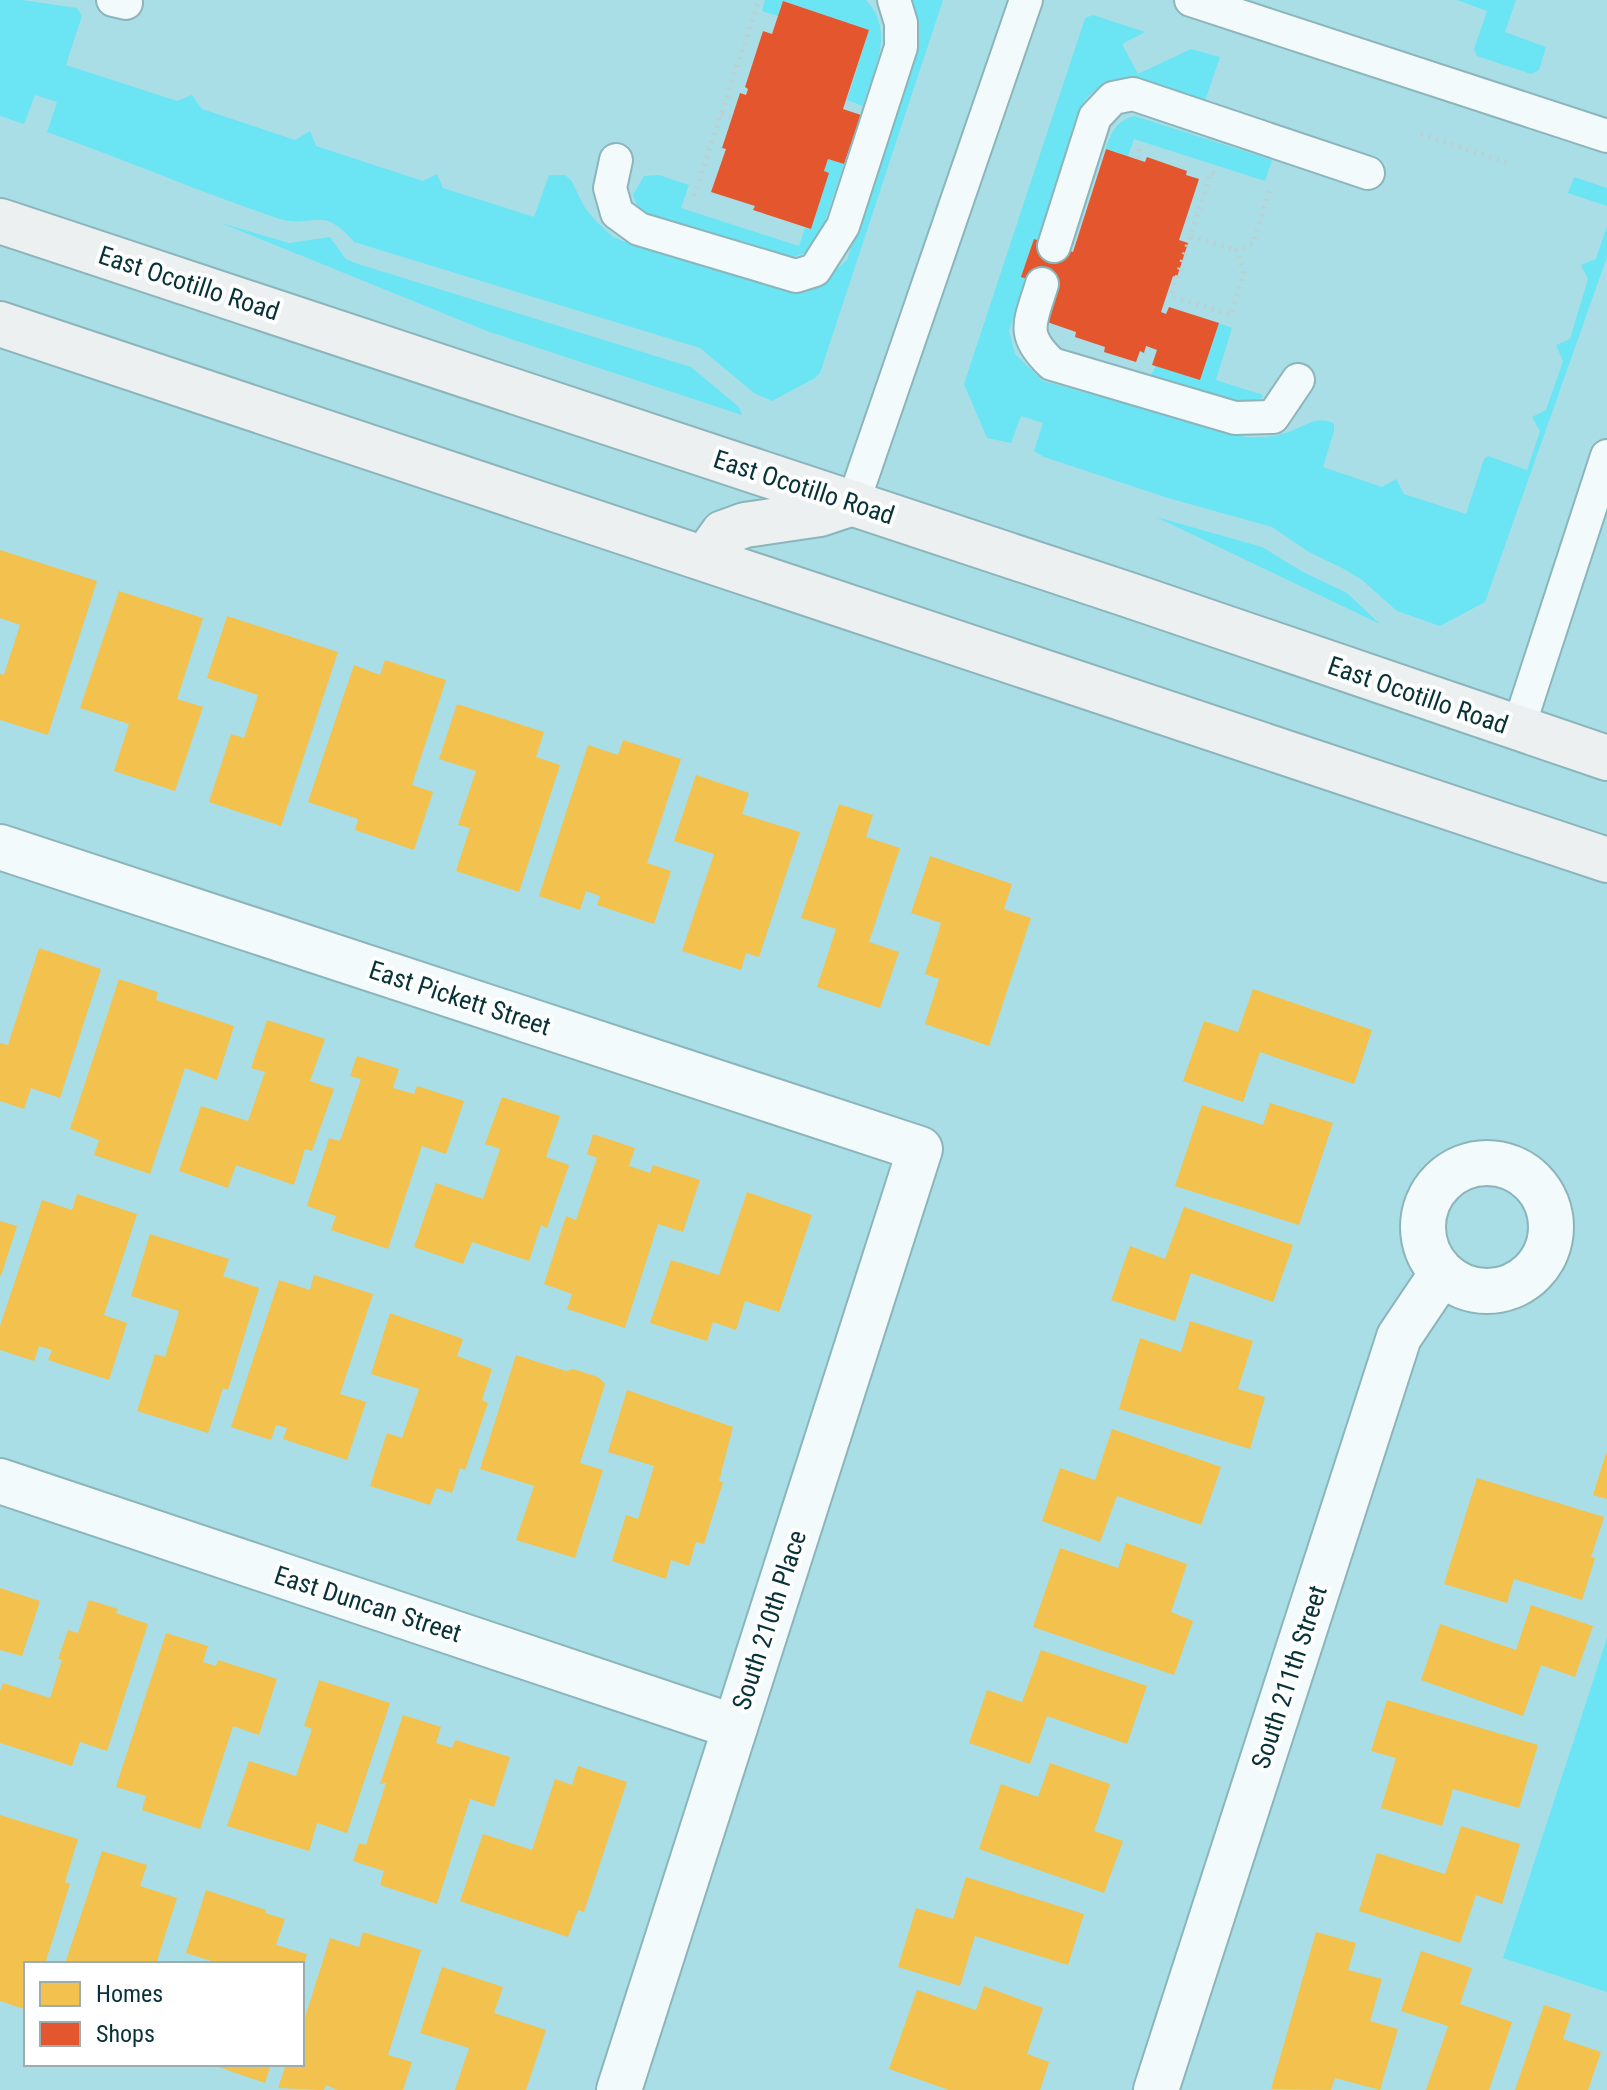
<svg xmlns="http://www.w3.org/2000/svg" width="1607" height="2090" font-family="'Roboto Condensed',sans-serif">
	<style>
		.green { fill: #6be4f3 }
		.homes { fill: #f2c14e }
		.shops { fill: #e4572e }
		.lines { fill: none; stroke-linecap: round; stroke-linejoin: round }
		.service-casing { stroke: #8bb5bb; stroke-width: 36 }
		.minor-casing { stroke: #8bb5bb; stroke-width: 48 }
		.secondary-casing { stroke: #8bb5bb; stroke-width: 48 }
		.path { stroke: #beced1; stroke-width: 5; stroke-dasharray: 2 6; stroke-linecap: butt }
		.service { stroke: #f2fafb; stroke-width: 32 }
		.minor { stroke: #f2fafb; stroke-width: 44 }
		.secondary { stroke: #ecf0f1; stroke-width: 44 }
		.labels { text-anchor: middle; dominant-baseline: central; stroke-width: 8; stroke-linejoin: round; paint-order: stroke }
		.street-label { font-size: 26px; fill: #073237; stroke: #fff }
	</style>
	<rect width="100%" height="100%" fill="#aadee6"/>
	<g class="green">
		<path d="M 0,0 L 22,0 L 77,8 L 82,16 L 66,65 L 177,101 L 192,95 L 202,109 L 295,140 L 310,131 L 316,146 L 423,181 L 437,174 L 443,188 L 534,217 L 549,175 L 565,175 L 571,180 L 585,208 L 595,220 L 613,237 L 623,241 L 789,288 L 824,281 L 847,260 L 914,54 L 907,0 L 943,0 L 820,373 L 815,378 L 772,401 L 754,393 L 700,348 L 354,242 C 321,203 314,230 277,218 C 199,192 124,159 47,132 L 57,102 L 35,95 L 24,124 L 0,116 Z"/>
		<path d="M 765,0 L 866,0 C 896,31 874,71 863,106 L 847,100 L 869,30 L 783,1 L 778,16 L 762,11 Z"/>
		<polygon points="1457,0 1516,0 1505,32 1546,47 1539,70 1531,74 1477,56 1474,49 1487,11"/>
		<path d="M 1093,15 L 1145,32 L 1122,44 L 1138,74 L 1191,49 L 1220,57 L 1205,101 C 1163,88 1113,58 1083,104 L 1009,331 L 1015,354 L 1043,381 L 1246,437 C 1259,438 1273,437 1285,433 C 1301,429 1318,413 1334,424 L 1334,431 L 1323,467 L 1382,487 L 1396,479 L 1404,494 L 1466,514 L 1484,459 L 1488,456 L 1527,470 L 1540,431 L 1532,417 L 1546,410 L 1563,361 L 1556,345 L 1570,339 L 1588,279 L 1581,265 L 1596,259 L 1607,226 L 1607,257 L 1485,602 L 1440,626 L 1397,611 L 1362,580 L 1344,569 L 1309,552 L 1272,527 L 1168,498 L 1044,457 L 1034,451 L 1043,423 L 1021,416 L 1011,443 L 987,438 L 964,384 L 1085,18 Z"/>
		<path d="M 1135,116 L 1272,160 L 1265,181 L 1134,139 L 1128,156 L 1106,149 C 1110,133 1118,119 1135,116 Z"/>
		<polygon points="828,159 844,164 821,233 812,251 790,258 778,257 646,214 639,210 633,195 644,176 659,175 689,185 681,208 799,246 805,228 811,229 829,173 824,171"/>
		<polygon points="1574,177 1607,188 1607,206 1568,193"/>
		<polygon points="221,223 289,243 330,237 346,259 355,263 691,367 739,407 742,415 487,331"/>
		<path d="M 1219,323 L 1232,328 L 1216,380 L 1263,395 L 1262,398 C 1235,410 1179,384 1151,375 L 1156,366 L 1200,380 Z"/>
		<polygon points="1156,517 1262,547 1303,572 1347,593 1380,624"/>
		<polygon points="1607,1638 1607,1992 1503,1958"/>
	</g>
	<g class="homes">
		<polygon points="0,550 97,581 48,735 0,720 0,674 4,675 20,625 0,618"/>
		<polygon points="119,591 203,618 177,699 203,707 175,791 114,771 129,724 80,708"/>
		<polygon points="227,616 338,652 281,826 209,802 231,734 244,738 258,695 207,678"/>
		<polygon points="385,660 446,680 412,785 433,792 414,850 355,830 358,819 308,802 354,665 380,675"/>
		<polygon points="457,704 544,732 536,757 560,765 519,892 456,871 470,828 458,825 476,771 439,759"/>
		<polygon points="623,740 681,759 647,863 671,871 654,924 597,905 600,896 586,891 580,910 539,896 588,745 618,755"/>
		<polygon points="696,775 749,793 742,814 800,832 759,957 746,953 741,970 682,951 714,854 674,841"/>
		<polygon points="839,804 873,815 866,837 900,848 869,942 899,952 880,1008 817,987 836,929 801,918"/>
		<polygon points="930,856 1012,884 1004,909 1031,918 989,1046 925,1024 939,979 925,974 941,923 911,913"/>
		<polygon points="39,948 101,969 60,1098 31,1088 24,1109 0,1101 0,1043 8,1045"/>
		<polygon points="119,979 158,992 156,1000 234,1026 217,1080 185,1068 150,1174 94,1155 99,1140 70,1129"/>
		<polygon points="1253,989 1372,1030 1354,1084 1260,1052 1243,1102 1183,1081 1204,1021 1238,1032"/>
		<polygon points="267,1020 325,1039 310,1081 334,1089 312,1151 305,1149 294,1185 236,1165 228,1188 179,1171 201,1106 248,1121 265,1072 251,1068"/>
		<polygon points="357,1056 399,1069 393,1088 414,1094 417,1086 464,1101 446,1154 422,1146 388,1249 331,1230 336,1216 307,1206 329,1138 340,1141 361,1079 350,1076"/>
		<polygon points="502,1097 560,1116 546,1157 569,1165 547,1228 541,1225 529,1261 472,1242 463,1264 414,1247 436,1183 483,1199 500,1149 485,1144"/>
		<polygon points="1270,1103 1333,1123 1299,1225 1175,1186 1202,1105 1263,1125"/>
		<polygon points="593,1134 635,1148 629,1166 650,1173 653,1165 700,1180 683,1232 658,1224 625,1328 567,1309 572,1294 544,1284 566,1216 576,1220 597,1158 587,1154"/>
		<polygon points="747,1192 812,1215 779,1312 745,1301 736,1330 713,1322 707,1341 650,1323 671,1260 719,1275"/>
		<polygon points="77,1194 137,1214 104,1315 127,1323 109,1380 48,1360 52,1350 39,1346 34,1361 0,1350 0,1326 42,1200 72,1210"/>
		<polygon points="1184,1207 1293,1245 1273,1302 1191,1273 1175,1321 1111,1300 1130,1246 1165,1259"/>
		<polygon points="0,1221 17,1226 1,1276 0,1276"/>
		<polygon points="150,1234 229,1259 223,1276 259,1288 228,1390 223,1388 208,1433 137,1411 155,1354 165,1357 179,1311 131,1296"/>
		<polygon points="314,1275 373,1294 340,1394 366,1402 347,1460 283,1439 287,1428 276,1425 271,1440 231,1427 279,1280 310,1290"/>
		<polygon points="390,1313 463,1339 457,1356 492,1369 482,1400 488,1403 465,1470 460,1468 452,1493 436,1488 430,1505 370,1486 387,1433 402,1438 419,1389 371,1374"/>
		<polygon points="1190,1321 1253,1341 1238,1389 1265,1397 1250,1449 1119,1409 1140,1338 1181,1352"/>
		<polygon points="516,1355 566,1371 573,1369 598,1377 605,1384 580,1463 603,1470 575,1558 516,1540 534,1486 480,1469"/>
		<polygon points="627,1390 733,1427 719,1481 723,1482 704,1544 696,1542 689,1566 671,1560 666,1579 612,1561 626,1515 638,1519 654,1466 608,1452"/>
		<polygon points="1112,1429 1221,1467 1201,1525 1117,1496 1100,1542 1042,1521 1060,1468 1095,1480"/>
		<polygon points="1606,1453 1607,1453 1607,1499 1593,1495"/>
		<polygon points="1477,1478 1604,1517 1591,1557 1595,1558 1582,1600 1514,1579 1507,1603 1444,1584"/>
		<polygon points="1126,1543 1187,1564 1171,1612 1193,1621 1174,1675 1033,1627 1060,1548 1118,1568"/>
		<polygon points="0,1588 40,1601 22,1656 0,1650"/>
		<polygon points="89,1600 118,1609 116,1613 148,1624 107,1751 80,1742 72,1766 0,1743 0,1691 3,1683 50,1698 62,1660 58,1659 68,1630 78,1633"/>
		<polygon points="1531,1605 1593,1626 1575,1677 1541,1665 1523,1716 1421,1680 1440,1624 1516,1650"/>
		<polygon points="166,1633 208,1646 203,1662 216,1666 218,1660 277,1679 259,1735 233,1726 200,1829 142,1810 146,1796 116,1787"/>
		<polygon points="1041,1650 1147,1686 1127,1744 1047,1716 1030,1764 969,1743 987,1690 1022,1702"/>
		<polygon points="319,1680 390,1703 347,1833 317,1823 309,1851 227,1826 249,1761 296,1776 312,1729 304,1726"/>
		<polygon points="1387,1700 1538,1745 1519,1808 1453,1789 1442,1826 1381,1808 1396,1758 1371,1751"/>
		<polygon points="403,1715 441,1727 436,1743 452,1748 455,1740 510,1757 494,1807 470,1799 437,1904 380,1885 384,1871 353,1861 359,1843 366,1845 386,1783 380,1784"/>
		<polygon points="1050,1763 1110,1784 1094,1831 1123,1841 1104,1893 979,1849 1001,1784 1038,1797"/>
		<polygon points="578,1766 627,1782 584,1912 578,1910 568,1937 460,1901 483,1834 532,1850 555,1779 572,1785"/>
		<polygon points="0,1815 78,1839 65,1882 70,1884 45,1964 26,1964 24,2009 0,2001"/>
		<polygon points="1461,1826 1520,1844 1502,1904 1476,1895 1460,1943 1359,1911 1377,1853 1445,1874"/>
		<polygon points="102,1851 147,1865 140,1886 177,1898 156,1964 65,1964"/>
		<polygon points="966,1877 1084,1914 1068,1965 975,1936 960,1986 898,1967 916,1908 953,1919"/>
		<polygon points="206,1890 266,1910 265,1913 285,1919 276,1945 307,1954 304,1964 221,1964 186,1953"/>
		<polygon points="363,1932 421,1950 388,2055 412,2062 403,2090 337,2090 326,2085 324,2090 278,2088 286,2064 302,2064 302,2027 330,1938 359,1947"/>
		<polygon points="1316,1932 1356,1943 1348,1970 1382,1979 1370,2021 1398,2029 1380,2090 1335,2078 1331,2090 1271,2089"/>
		<polygon points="1421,1951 1472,1968 1460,2004 1512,2022 1489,2090 1426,2090 1448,2026 1401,2011"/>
		<polygon points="442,1967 503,1987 494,2013 546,2030 526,2090 455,2090 469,2048 420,2033"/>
		<polygon points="984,1986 1043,2008 1027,2054 1049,2062 1040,2090 949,2090 889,2069 917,1990 976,2010"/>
		<polygon points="1544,2005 1571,2014 1563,2039 1601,2052 1588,2090 1515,2090"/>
		<polygon points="210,2064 271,2064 265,2083"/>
	</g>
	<g class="shops">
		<polygon points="783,1 869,30 843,109 861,115 844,164 828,159 824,171 829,173 811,229 753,210 755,206 711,192 726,149 722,148 740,93 746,95 748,89 745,87 763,31 772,34"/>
		<polygon points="1106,149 1145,162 1147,157 1187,171 1186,175 1199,179 1179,240 1188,243 1177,277 1173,276 1161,312 1166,314 1169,307 1219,323 1200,380 1152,365 1157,350 1146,346 1144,353 1140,351 1136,362 1104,352 1105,347 1075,337 1076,332 1047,322 1058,289 1021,277 1034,239 1073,252"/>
	</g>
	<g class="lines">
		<defs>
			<g id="service">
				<polyline points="113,0 126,3"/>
				<polyline points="1191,0 1607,136"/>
				<polyline points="616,160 610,188 617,213 639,229 796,276 815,270 843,226 901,47 901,23 894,0"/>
				<polyline points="1054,246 1095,117 1113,98 1133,94 1368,173"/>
				<path d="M 1042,284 C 1030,323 1020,334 1052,364 L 1235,418 L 1273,417 L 1298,380"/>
				<polyline points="853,503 1026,0"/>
				<polyline points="1518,729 1607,456"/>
			</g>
			<g id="minor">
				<polyline points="0,847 920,1149 619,2090"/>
				<circle cx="1487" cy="1227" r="64"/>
				<polyline points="0,1481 735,1727"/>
				<polyline points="1156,2090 1399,1337 1442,1273"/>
			</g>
			<g id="secondary">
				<polyline points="0,221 1129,595 1607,758"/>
				<polyline points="0,324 1607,860"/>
				<polyline points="705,558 723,533 745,525 820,514 853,503"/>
			</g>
		</defs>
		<use href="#service" class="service-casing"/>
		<use href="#minor" class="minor-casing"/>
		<use href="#secondary" class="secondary-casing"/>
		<g class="path">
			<polyline points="721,114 732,118"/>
			<polyline points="1421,134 1511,164"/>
			<polyline points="1137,159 1139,149 1142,150"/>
			<polyline points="1214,173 1211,172 1171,296 1231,315 1244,272 1236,250 1253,244 1270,188"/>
			<polyline points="694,196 759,0"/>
			<polyline points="1191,236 1236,250"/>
		</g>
		<use href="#service" class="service"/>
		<use href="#minor" class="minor"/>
		<use href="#secondary" class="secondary"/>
	</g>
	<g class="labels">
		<g class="street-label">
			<text transform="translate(189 283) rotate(18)">East Ocotillo Road</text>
			<text transform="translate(804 487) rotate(18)">East Ocotillo Road</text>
			<text transform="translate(1418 695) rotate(19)">East Ocotillo Road</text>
			<text transform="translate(460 998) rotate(18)">East Pickett Street</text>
			<text transform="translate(368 1604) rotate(18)">East Duncan Street</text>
			<text transform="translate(769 1620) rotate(-72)">South 210th Place</text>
			<text transform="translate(1289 1677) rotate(-72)">South 211th Street</text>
		</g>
	</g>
	<rect x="24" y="1962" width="280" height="104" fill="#ffffff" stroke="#9cadaf" stroke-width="2"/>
	<rect x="40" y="1982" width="40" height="24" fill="#f2c14e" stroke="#9cadaf" stroke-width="2"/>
	<text x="96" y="2002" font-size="24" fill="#073237">Homes</text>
	<rect x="40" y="2022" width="40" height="24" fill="#e4572e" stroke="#9cadaf" stroke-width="2"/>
	<text x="96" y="2042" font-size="24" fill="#073237">Shops</text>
</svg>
